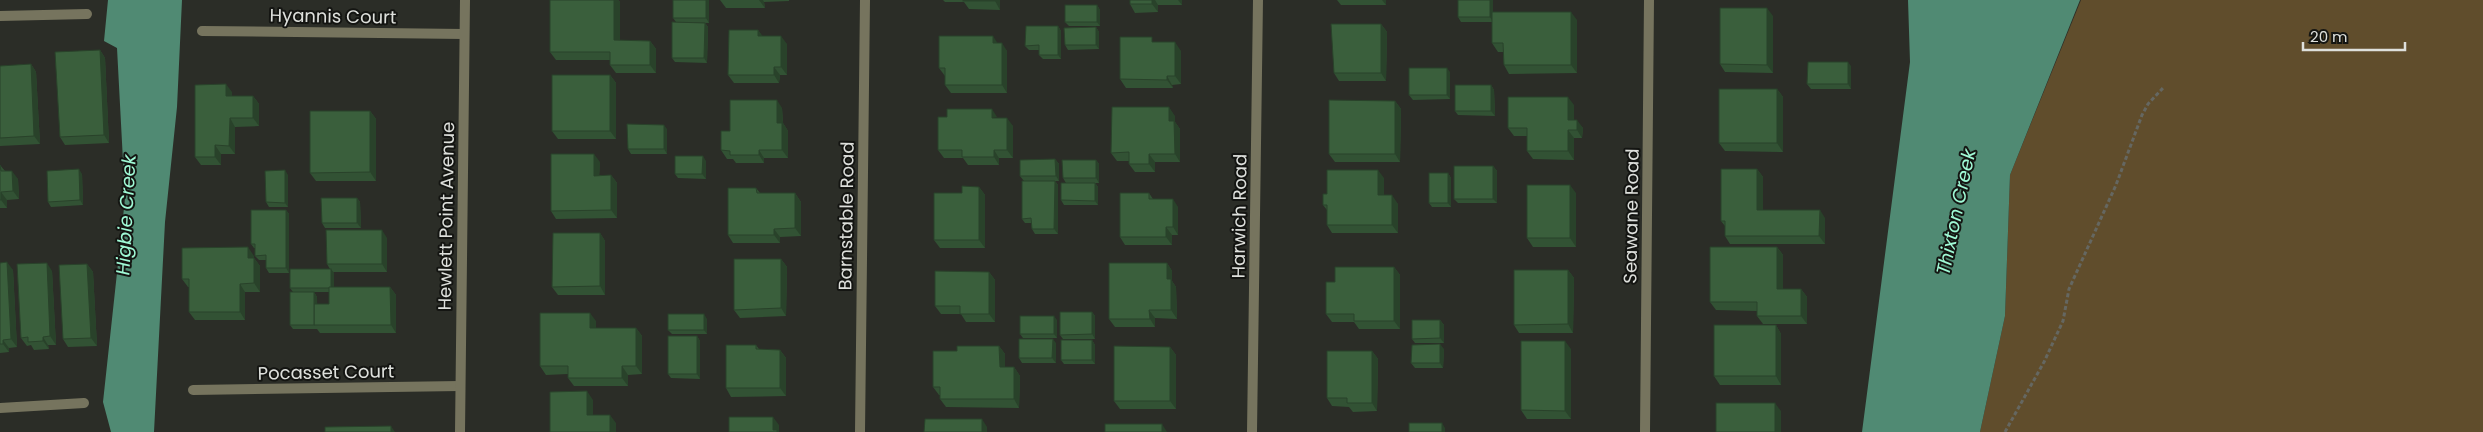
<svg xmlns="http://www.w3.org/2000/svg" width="2483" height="432" font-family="Poppins,sans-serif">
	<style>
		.green { fill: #604d2c }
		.water { fill: #508a73 }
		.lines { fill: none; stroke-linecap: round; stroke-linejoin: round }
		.path { stroke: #656761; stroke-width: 3; stroke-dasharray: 4 2.5; stroke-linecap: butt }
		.minor { stroke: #76745e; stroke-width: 10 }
		.wall { fill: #325234; fill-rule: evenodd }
		.shaded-wall { fill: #29422a }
		.building { fill: #3a5f3c; stroke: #29422a }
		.labels { text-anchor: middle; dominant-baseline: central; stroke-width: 4; stroke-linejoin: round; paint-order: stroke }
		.street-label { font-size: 18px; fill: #dee0dc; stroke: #141512 }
		.water-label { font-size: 19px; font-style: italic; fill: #a0fad6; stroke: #141512 }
	</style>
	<rect width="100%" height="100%" fill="#2b2d27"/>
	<polygon class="green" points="2081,0 2483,0 2483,432 1980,432 2005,316 2010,175"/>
	<g class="water">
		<polygon points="108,0 182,0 177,107 165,222 154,432 111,432 103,402 125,199 117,48 104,41"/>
		<polygon points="1908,0 2080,0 2010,175 2005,316 1980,432 1862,432 1910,62"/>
	</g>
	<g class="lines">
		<polyline class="path" points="2005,432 2044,362 2063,321 2069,289 2116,185 2142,115 2148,104 2163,88"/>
		<g class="minor">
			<polyline points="0,16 87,14"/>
			<polyline points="202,31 464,34"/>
			<polyline points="193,390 460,386"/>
			<polyline points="0,408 84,403"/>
			<polyline points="460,432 465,0"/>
			<polyline points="860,432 865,0"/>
			<polyline points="1252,432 1258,0"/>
			<polyline points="1645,432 1649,0"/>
		</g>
	</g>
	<g class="wall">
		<polygon points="550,0 618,0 620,2 620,40 650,41 656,49 656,73 616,73 610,65 610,60 556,60 550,52"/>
		<polygon points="709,0 709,23 676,22 673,18"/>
		<polygon points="720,0 789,0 789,1 764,2 765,8 726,8"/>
		<polygon points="943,0 1000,0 1000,10 969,9 964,2 945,2"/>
		<polygon points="1130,0 1182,0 1182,5 1158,5 1158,12 1135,13 1130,4"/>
		<polygon points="1337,0 1386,0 1386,5 1341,5"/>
		<polygon points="1097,5 1100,10 1100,26 1069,26 1065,22"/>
		<polygon points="1493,12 1577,20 1577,73 1509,74 1504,65 1503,52 1498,52 1492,43 1492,22 1461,22 1458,17"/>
		<polygon points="1773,16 1773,73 1725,72 1720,64"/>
		<polygon points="705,23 708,27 707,63 675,62 672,58"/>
		<polygon points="1381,24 1387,32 1386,81 1339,81 1334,73"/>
		<polygon points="1058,26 1061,31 1061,59 1043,59 1039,55 1039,50 1029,50 1025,46"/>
		<polygon points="1096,27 1099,32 1099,49 1068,50 1065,45"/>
		<polygon points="758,30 762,36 787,44 787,75 780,75 779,83 734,83 728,75"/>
		<polygon points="1156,42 1181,51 1181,84 1172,85 1173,88 1126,88 1120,79"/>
		<polygon points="997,43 1007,51 1007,93 951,93 945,85 945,76 939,68"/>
		<polygon points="100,50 105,58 109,143 65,145 60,137"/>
		<polygon points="31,64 36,72 40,144 0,146 0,66"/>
		<polygon points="1851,66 1851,89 1811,89 1807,84"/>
		<polygon points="1450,72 1450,99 1413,100 1409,95"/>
		<polygon points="610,75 616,83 616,139 558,139 552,131"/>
		<polygon points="1491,85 1494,90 1495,116 1458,115 1455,111"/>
		<polygon points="1777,89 1783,97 1783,152 1725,151 1719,143"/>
		<polygon points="232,92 232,96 253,96 259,104 259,126 235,127 235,154 221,154 221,165 201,165 195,157"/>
		<polygon points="1395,101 1401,109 1400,162 1335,162 1329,154"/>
		<polygon points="1574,105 1574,120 1583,128 1582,138 1574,138 1574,160 1533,159 1527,151 1527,136 1514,136 1508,128"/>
		<polygon points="782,108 783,123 788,131 788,158 764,158 764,163 736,163 733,159 727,159 721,150 730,131"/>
		<polygon points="370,111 376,119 376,181 316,181 310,173"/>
		<polygon points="1175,116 1175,122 1180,129 1180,162 1155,162 1155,172 1135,172 1129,164 1129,161 1117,161 1111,153"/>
		<polygon points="997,118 1013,126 1013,158 999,158 999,165 968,165 963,158 944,158 938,150"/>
		<polygon points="667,129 667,154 631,154 628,149"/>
		<polygon points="1055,159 1059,164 1059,181 1055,181 1058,185 1058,234 1035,234 1032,229 1031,223 1025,223 1022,219 1024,181 1020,176"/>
		<polygon points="1096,160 1099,164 1099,183 1095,183 1098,187 1098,205 1064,205 1061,200 1066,183 1063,178"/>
		<polygon points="706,161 706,179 678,178 675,174"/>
		<polygon points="600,162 599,175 611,175 617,183 617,218 556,219 551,211"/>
		<polygon points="0,165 5,171 18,179 19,199 7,200 7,208 0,208"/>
		<polygon points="1493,166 1497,171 1497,203 1458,203 1454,199"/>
		<polygon points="1757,169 1763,177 1763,210 1825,218 1825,244 1730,244 1725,236 1725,226 1721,221"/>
		<polygon points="1448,173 1451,178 1451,207 1432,207 1429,203"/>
		<polygon points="82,174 83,205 51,207 48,202"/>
		<polygon points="288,175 288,207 269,207 266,202"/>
		<polygon points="1384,178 1384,195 1398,204 1398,233 1332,233 1327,225 1327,210 1323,205 1327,194"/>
		<polygon points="979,187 985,195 985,248 940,248 934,240 962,193"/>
		<polygon points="756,188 760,193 795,193 801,202 801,236 780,237 780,243 733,243 728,235"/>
		<polygon points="1149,193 1153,199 1178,207 1178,235 1172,235 1172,245 1125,245 1120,237"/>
		<polygon points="1576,193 1576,247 1533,247 1527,238"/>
		<polygon points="357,198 360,202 361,228 325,228 322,223"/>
		<polygon points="286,210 289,214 289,273 269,273 266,268 266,260 259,260 255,256 255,248 254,248 251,244"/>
		<polygon points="600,233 605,241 605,295 558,295 552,287"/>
		<path d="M 387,238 L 387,272 L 333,272 L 334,273 L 334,287 L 390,287 L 396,295 L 396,333 L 320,333 L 317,329 L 293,329 L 290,325 L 293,292 L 290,288 L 330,269 L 327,264 ZM 314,292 L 329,292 L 329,304 L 317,304 L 317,297 Z"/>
		<polygon points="1777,247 1783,255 1783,289 1801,289 1807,297 1807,324 1763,324 1757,316 1757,311 1716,310 1710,302"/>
		<polygon points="254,256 254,258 260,266 260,292 245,292 245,320 195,320 189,312 189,287 188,287 182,279"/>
		<polygon points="781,259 787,267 786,316 740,318 734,310"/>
		<polygon points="0,263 13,270 17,347 9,348 9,352 0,353"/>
		<polygon points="1167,263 1172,271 1172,281 1176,287 1177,319 1155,318 1155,327 1115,327 1109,319"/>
		<polygon points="87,264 93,272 97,346 68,347 63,339"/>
		<polygon points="1394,267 1400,275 1400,329 1359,329 1354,322 1332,322 1326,314 1335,282"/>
		<polygon points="1568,270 1574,278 1573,333 1519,333 1514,325"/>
		<polygon points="52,271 56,345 48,345 49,349 34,350 31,345 27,346 21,338"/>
		<polygon points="989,272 995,280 995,322 966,322 961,314 941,314 935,306"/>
		<polygon points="1092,312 1095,316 1095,339 1063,339 1060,335"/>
		<polygon points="707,319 707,334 672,334 668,330"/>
		<polygon points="1057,320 1057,338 1023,338 1020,334"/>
		<polygon points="1440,320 1444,325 1444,343 1415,343 1412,339"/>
		<polygon points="596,321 596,328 636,328 642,336 642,374 628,375 628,386 574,386 568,378 568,374 546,375 540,366"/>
		<polygon points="1776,325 1781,334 1781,385 1720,385 1714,376"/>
		<polygon points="697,336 700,341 700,379 671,378 668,374"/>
		<polygon points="1092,340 1095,345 1095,364 1064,364 1061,360"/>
		<polygon points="1056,343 1056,363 1022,363 1019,358"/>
		<polygon points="756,345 759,349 780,350 786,358 786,396 731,397 726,388"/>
		<polygon points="999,346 1005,354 1005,367 1014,367 1020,376 1019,408 946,407 940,399 940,395 939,395 933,387 957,351"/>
		<polygon points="1170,347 1176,355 1176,409 1120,409 1114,401"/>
		<polygon points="1444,349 1443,368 1415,368 1411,363"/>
		<polygon points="1571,349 1571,419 1527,419 1521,410"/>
		<polygon points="1372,351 1378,359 1377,411 1353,412 1349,407 1332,406 1327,398"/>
	</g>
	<g class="shaded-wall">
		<polygon points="614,0 618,0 620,2 620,48 614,40"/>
		<polygon points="706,0 709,0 709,23 706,18"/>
		<polygon points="759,0 763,0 764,2 765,8"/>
		<polygon points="995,0 1000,0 1000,10 995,1"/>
		<polygon points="1152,0 1155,0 1158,5 1158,12 1152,4"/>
		<polygon points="1178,0 1182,0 1182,5"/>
		<polygon points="1382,0 1386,0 1386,5"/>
		<polygon points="1490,0 1493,0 1493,22 1490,17"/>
		<polygon points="1097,5 1100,10 1100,26 1097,22"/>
		<polygon points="1767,8 1773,16 1773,73 1767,65"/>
		<polygon points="1571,12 1577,20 1577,73 1571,65"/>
		<polygon points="705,23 708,27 707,63 704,58"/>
		<polygon points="1381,24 1387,32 1386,81 1381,73"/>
		<polygon points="1058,26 1061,31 1061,59 1058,55"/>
		<polygon points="1096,27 1099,32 1099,49 1096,45"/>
		<polygon points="758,30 764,38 758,36"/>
		<polygon points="781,36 787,44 787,75 781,67"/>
		<polygon points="993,36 998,44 993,43"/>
		<polygon points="650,41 656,49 656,73 650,65"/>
		<polygon points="1175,42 1181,51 1181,84 1175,76"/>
		<polygon points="1002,43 1007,51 1007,93 1002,85"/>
		<polygon points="100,50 105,58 109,143 104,135"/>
		<polygon points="1848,62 1851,66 1851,89 1848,84"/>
		<polygon points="31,64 36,72 40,144 34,136"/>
		<polygon points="774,67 780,75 779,83 774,75"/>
		<polygon points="1447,68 1450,72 1450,99 1447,95"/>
		<polygon points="610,75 616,83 616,139 610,131"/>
		<polygon points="1167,76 1172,85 1173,88 1167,80"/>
		<polygon points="226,84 232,92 232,104 226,96"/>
		<polygon points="1491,85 1494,90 1495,116 1491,111"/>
		<polygon points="1777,89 1783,97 1783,152 1777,143"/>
		<polygon points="253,96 259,104 259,126 253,118"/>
		<polygon points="1568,97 1574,105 1574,128 1568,120"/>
		<polygon points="777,100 782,108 783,123 788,131 788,158 782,150 777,123"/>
		<polygon points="1395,101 1401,109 1400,162 1395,154"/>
		<polygon points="1169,107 1175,116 1175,122 1180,129 1180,162 1175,154 1169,121"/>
		<polygon points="992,109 997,117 992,118"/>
		<polygon points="370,111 376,119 376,181 370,172"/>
		<polygon points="230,118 235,127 235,154 229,146"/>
		<polygon points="1007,118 1013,126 1013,158 1007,150"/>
		<polygon points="1577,120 1583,128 1582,138 1577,130"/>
		<polygon points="664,125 667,129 667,154 664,149"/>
		<polygon points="1568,130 1574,138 1574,160 1568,151"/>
		<polygon points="215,145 221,154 221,165 215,157"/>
		<polygon points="759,150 764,158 764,163 759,155"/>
		<polygon points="994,150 999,158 999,165 994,157"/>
		<polygon points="594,154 600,162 599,184 594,176"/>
		<polygon points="1149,154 1155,162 1155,172 1149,164"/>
		<polygon points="703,156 706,161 706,179 702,174"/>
		<polygon points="1055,159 1059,164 1059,181 1056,176"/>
		<polygon points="1096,160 1099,164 1099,183 1096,178"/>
		<polygon points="1493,166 1497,171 1497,203 1493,199"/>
		<polygon points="79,169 82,174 83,205 80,200"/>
		<polygon points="1757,169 1763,177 1763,218 1757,210"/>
		<polygon points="285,170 288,175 288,207 285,203"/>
		<polygon points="1378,170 1384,178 1384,203 1378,195"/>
		<polygon points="12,171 18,179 19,199 13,191"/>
		<polygon points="1448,173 1451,178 1451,207 1448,203"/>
		<polygon points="611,175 617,183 617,218 611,210"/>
		<polygon points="1055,181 1058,185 1058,234 1054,229"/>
		<polygon points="1095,183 1098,187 1098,205 1095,201"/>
		<polygon points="1570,185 1576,193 1576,247 1570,238"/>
		<polygon points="979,187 985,195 985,248 979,240"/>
		<polygon points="1,192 7,200 7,208 1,200"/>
		<polygon points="795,193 801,202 801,236 795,228"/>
		<polygon points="1392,195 1398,204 1398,233 1392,225"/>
		<polygon points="357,198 360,202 361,228 357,223"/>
		<polygon points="1173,199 1178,207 1178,235 1173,227"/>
		<polygon points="286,210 289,214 289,273 286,268"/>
		<polygon points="1820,210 1825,218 1825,244 1819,236"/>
		<polygon points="1166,227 1172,235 1172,245 1166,237"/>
		<polygon points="774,229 780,237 780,243 774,235"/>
		<polygon points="382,230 387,238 387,272 382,264"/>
		<polygon points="600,233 605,241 605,295 600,286"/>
		<polygon points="248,247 254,256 254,266 248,258"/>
		<polygon points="1777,247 1783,255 1783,297 1777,289"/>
		<polygon points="254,258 260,266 260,292 254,283"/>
		<polygon points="781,259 787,267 786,316 781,308"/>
		<polygon points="7,262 13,270 17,347 11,339"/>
		<polygon points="47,263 52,271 56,345 50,336"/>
		<polygon points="1167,263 1172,271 1172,281 1176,287 1177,319 1171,310 1167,279"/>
		<polygon points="87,264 93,272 97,346 91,338"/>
		<polygon points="1394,267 1400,275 1400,329 1394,321"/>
		<polygon points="331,269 334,273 334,292 331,288"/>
		<polygon points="1568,270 1574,278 1573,333 1568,324"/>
		<polygon points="989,272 995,280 995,322 989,314"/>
		<polygon points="240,284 245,292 245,320 240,312"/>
		<polygon points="390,287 396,295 396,333 391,325"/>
		<polygon points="1801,289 1807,297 1807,324 1801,316"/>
		<polygon points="314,292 317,297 318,325 315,325"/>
		<polygon points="1149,310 1155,318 1155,327 1150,319"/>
		<polygon points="1092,312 1095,316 1095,339 1092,334"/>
		<polygon points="590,313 596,321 596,336 590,328"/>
		<polygon points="704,314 707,319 707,334 704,330"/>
		<polygon points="1054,316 1057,320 1057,338 1054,334"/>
		<polygon points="1440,320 1444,325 1444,343 1440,338"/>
		<polygon points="1776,325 1781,334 1781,385 1776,376"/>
		<polygon points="636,328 642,336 642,374 636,366"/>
		<polygon points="697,336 700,341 700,379 697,374"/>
		<polygon points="43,337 48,345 49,349 43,341"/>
		<polygon points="1053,339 1056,343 1056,363 1052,358"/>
		<polygon points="3,340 9,348 9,352 3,344"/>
		<polygon points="1092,340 1095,345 1095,364 1092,360"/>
		<polygon points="1565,341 1571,349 1571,419 1565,411"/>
		<polygon points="1440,344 1444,349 1443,368 1440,363"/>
		<polygon points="999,346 1005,354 1005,375 1000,367"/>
		<polygon points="1170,347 1176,355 1176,409 1170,401"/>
		<polygon points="780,350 786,358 786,396 780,388"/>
		<polygon points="1372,351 1378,359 1377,411 1372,403"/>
		<polygon points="622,366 628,375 628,386 622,378"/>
		<polygon points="1014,367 1020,376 1019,408 1014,399"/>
		<polygon points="587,391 593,400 593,424 587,415"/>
		<polygon points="1775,403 1781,411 1781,432 1775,432"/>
		<polygon points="610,415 616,423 616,432 610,432"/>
		<polygon points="773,417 779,425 779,432 774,432 773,430"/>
		<polygon points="982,419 987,427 987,432 982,432"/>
		<polygon points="1442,423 1445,428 1445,432 1442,432"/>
		<polygon points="1162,424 1167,432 1162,432"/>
		<polygon points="391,426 395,432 391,432"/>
	</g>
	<g class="building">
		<polygon points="550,0 614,0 614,40 650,41 650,65 610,65 610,52 550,52"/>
		<rect x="673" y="0" width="33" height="18"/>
		<rect x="963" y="0" width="32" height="1"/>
		<rect x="1130" y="0" width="22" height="4"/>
		<rect x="1458" y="0" width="32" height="17"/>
		<rect x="1065" y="5" width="32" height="17"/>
		<polygon points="1720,8 1767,8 1767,65 1720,64"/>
		<polygon points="1492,12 1571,12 1571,65 1504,65 1503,43 1492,43"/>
		<polygon points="672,22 705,23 704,58 672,58"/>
		<polygon points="1331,24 1381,24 1381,73 1334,73"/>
		<polygon points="1026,26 1058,26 1058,55 1039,55 1039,45 1025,46"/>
		<polygon points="1096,27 1096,45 1065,45 1064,28"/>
		<polygon points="729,30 758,30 758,36 781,36 781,67 774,67 774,75 728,75"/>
		<polygon points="939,36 993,36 993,43 1002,43 1002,85 945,85 945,68 939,68"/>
		<polygon points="1120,37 1152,37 1152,42 1175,42 1175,76 1167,76 1167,80 1120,79"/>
		<polygon points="100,50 104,135 60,137 55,52"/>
		<polygon points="1808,62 1848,62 1848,84 1807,84"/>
		<polygon points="31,64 34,136 0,138 0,66"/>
		<rect x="1409" y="68" width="38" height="27"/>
		<rect x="552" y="75" width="58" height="56"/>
		<polygon points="226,84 226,96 253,96 253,118 230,118 229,146 215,145 215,157 195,157 195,85"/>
		<rect x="1455" y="85" width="36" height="26"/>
		<rect x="1719" y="89" width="58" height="54"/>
		<polygon points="1508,97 1568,97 1568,120 1577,120 1577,130 1568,130 1568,151 1527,151 1527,128 1508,128"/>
		<polygon points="730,100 777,100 777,123 782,123 782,150 759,150 759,155 730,155 730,151 721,150 721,131 730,131"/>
		<polygon points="1329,100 1395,101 1395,154 1329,154"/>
		<polygon points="1112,107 1169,107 1169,121 1174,121 1175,154 1149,154 1149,164 1129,164 1129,152 1111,153"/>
		<polygon points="947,109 992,109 992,118 1007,118 1007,150 994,150 994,157 962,157 962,150 938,150 938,117 947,117"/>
		<polygon points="310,111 370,111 370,172 310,173"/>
		<polygon points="627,124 664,125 664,149 628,149"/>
		<polygon points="551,154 594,154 594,176 611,175 611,210 551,211"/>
		<polygon points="675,156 703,156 702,174 675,174"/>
		<polygon points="1055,159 1056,176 1020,176 1020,160"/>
		<polygon points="1062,160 1096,160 1096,178 1063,178"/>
		<polygon points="0,165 1,171 12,171 13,191 1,192 1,200 0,200"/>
		<rect x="1454" y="166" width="39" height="33"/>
		<polygon points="79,169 80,200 48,202 47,171"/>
		<polygon points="1721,169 1757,169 1757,210 1820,210 1819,236 1725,236 1725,221 1721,221"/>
		<polygon points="285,170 285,203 266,202 265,171"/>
		<polygon points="1327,170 1378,170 1378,195 1392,195 1392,225 1327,225 1327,205 1323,205 1323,194 1327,194"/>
		<rect x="1429" y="173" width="19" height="30"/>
		<polygon points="1022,181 1055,181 1054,229 1032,229 1031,218 1022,219"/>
		<polygon points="1061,183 1095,183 1095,201 1061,200"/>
		<rect x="1527" y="185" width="43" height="53"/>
		<polygon points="962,186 979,187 979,240 934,240 934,193 962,193"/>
		<polygon points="728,188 756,188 757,193 795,193 795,228 774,229 774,235 728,235"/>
		<polygon points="1120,193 1149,193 1149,199 1173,199 1173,227 1166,227 1166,237 1120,237"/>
		<polygon points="321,198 357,198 357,223 322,223"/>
		<polygon points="251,210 286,210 286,268 266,268 266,255 255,256 255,244 251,244"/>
		<polygon points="326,230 382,230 382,264 327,264"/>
		<polygon points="553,233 600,233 600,286 552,287"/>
		<polygon points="248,247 248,258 254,258 254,283 240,284 240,312 189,312 189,279 182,279 182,248"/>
		<polygon points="1710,247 1777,247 1777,289 1801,289 1801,316 1757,316 1757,302 1710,302"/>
		<polygon points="734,259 781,259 781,308 734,310"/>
		<polygon points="7,262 11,339 3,340 3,344 0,344 0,263"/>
		<polygon points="47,263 50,336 43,337 43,341 28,342 28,337 21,338 17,264"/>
		<polygon points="1109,263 1167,263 1167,279 1171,279 1171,310 1149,310 1150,319 1109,319"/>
		<polygon points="87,264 91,338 63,339 59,265"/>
		<polygon points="1335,267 1394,267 1394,321 1354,321 1354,314 1326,314 1326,282 1335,282"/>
		<rect x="290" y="269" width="41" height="19"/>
		<polygon points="1514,270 1568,270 1568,324 1514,325"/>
		<polygon points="935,271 989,272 989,314 960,314 960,306 935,306"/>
		<polygon points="329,287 390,287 391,325 314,325 314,304 329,304"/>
		<rect x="290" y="292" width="24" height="33"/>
		<polygon points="1060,312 1092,312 1092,334 1060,335"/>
		<polygon points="540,313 590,313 590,328 636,328 636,366 622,366 622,378 568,378 568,366 540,366"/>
		<rect x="668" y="314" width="36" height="16"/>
		<rect x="1020" y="316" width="34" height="18"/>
		<polygon points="1412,320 1440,320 1440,338 1412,339"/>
		<rect x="1714" y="325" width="62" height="51"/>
		<rect x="668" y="336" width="29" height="38"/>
		<polygon points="1019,339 1053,339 1052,358 1019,358"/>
		<rect x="1061" y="340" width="31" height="20"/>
		<polygon points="1521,341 1565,341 1565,411 1521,410"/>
		<polygon points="1440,344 1440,363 1411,363 1412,345"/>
		<polygon points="726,345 756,345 756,349 780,350 780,388 726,388"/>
		<polygon points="957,346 999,346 1000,367 1014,367 1014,399 940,399 940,387 933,387 933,351 957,351"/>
		<polygon points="1114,346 1170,347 1170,401 1114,401"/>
		<polygon points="1327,351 1372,351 1372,403 1347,403 1347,398 1327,398"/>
		<polygon points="587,391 587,415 610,415 610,432 550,432 550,392"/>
		<rect x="1716" y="403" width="59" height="29"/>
		<polygon points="729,417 773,417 773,430 777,430 777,432 729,432"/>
		<polygon points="925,419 982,419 982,432 924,432"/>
		<rect x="1409" y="423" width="33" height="9"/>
		<rect x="1105" y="424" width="57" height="8"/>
		<polygon points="391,426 391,432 325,432 325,427"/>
	</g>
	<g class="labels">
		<g class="street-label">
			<text transform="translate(333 16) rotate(1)">Hyannis Court</text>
			<text transform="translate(446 216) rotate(-89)">Hewlett Point Avenue</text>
			<text transform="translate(846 216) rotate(-89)">Barnstable Road</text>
			<text transform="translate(1239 216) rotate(-89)">Harwich Road</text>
			<text transform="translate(1631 216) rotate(-89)">Seawane Road</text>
			<text transform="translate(326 372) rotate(-1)">Pocasset Court</text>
		</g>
		<g class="water-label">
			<text transform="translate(1956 212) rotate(-78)">Thixton Creek</text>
			<text transform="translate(126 215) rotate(-87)">Higbie Creek</text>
		</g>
	</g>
	<path d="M2303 42v8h102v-8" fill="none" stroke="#dee0dc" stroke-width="2.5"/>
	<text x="2310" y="42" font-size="15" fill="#dee0dc" stroke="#141512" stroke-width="4" paint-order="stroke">20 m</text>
</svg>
